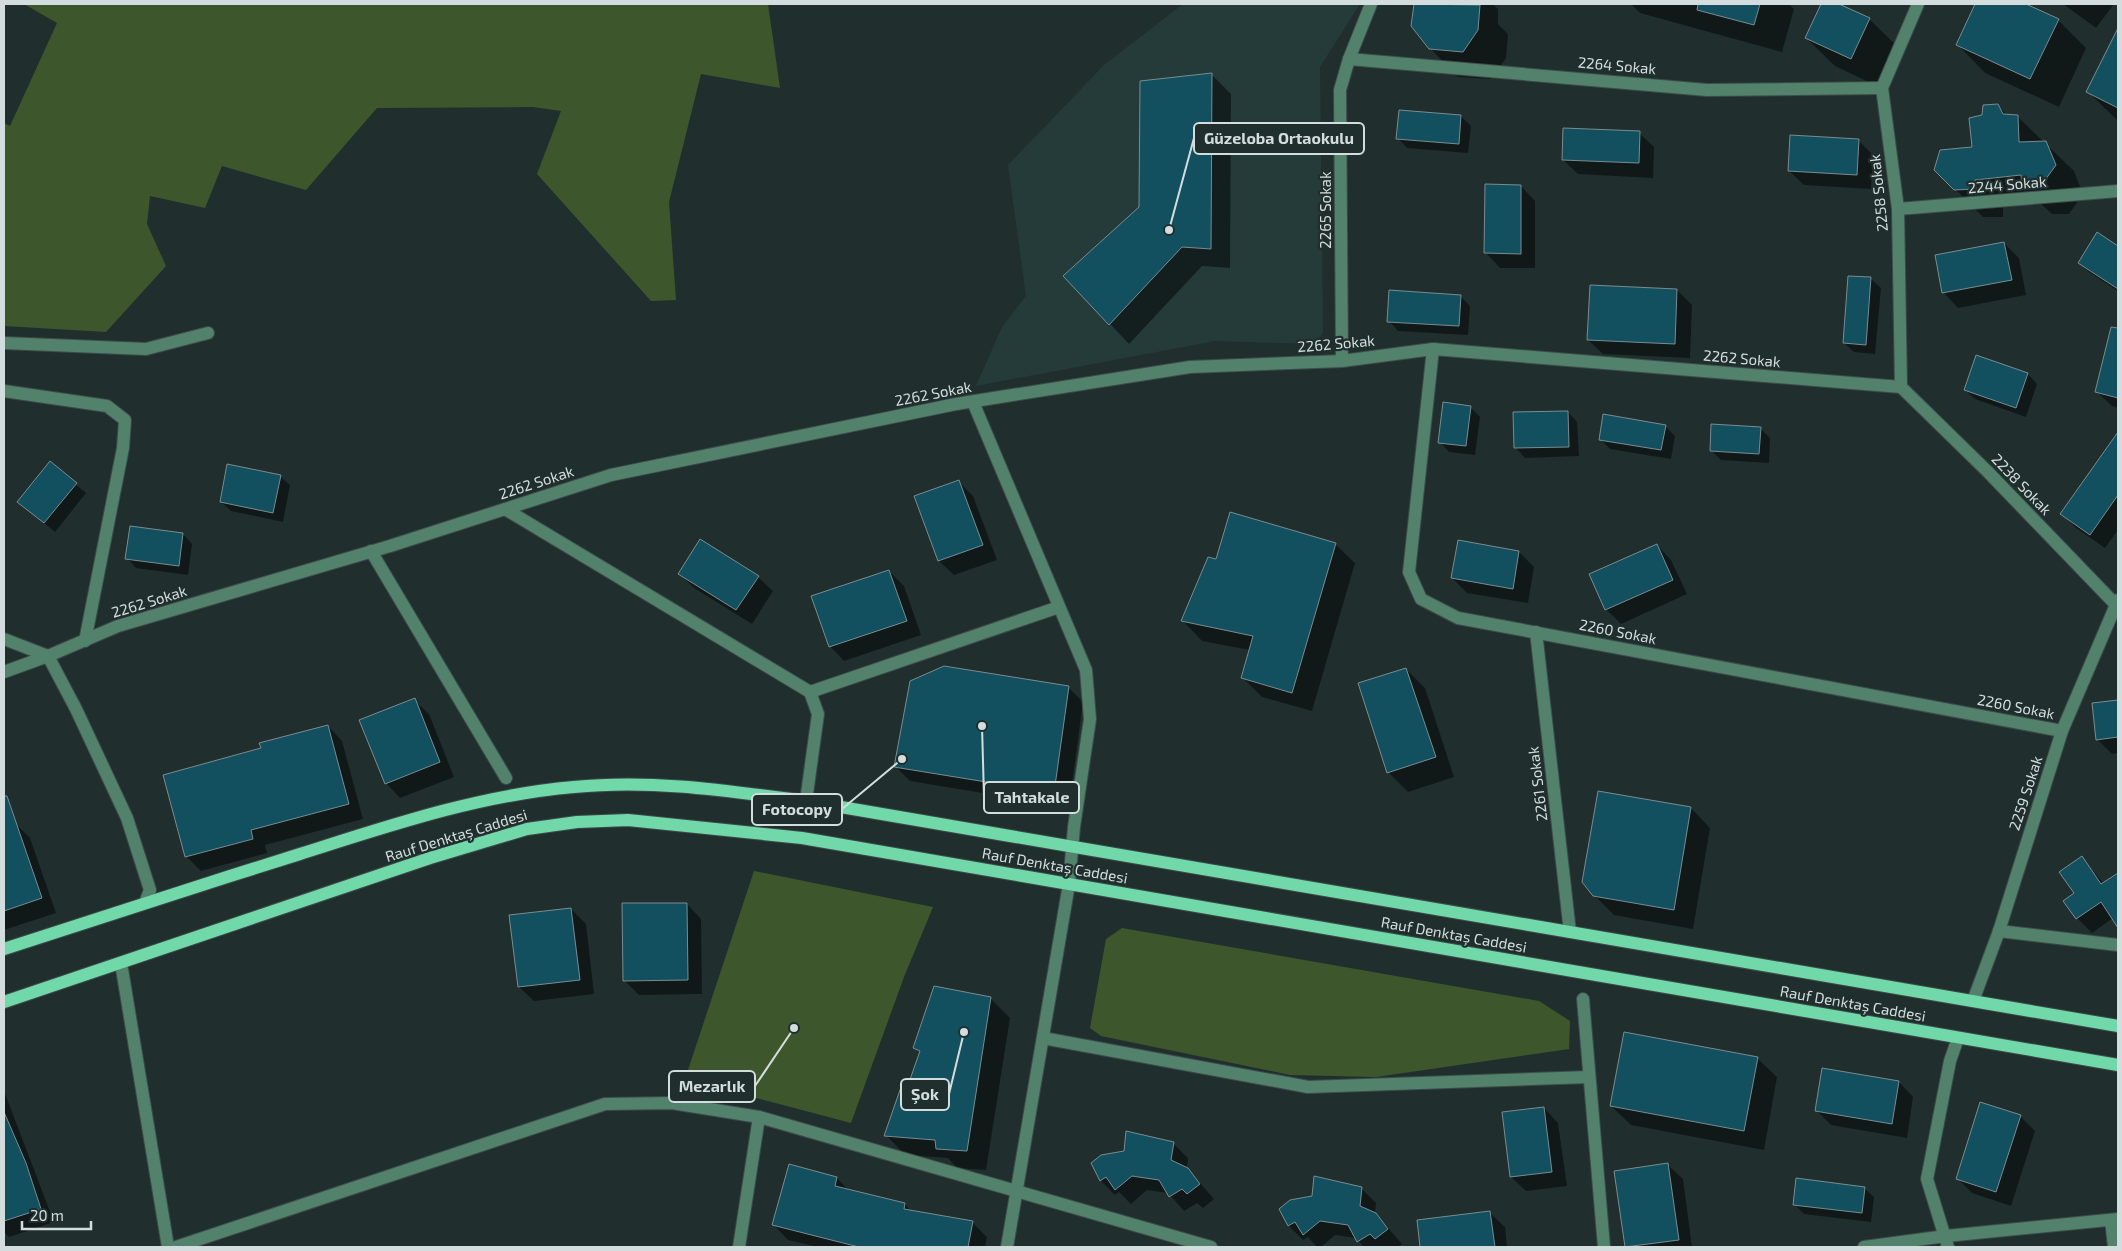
<svg xmlns="http://www.w3.org/2000/svg" width="2122" height="1251" font-family="'Exo 2',sans-serif">
	<style>
		.built { fill: #243b3a }
		.green { fill: #3e562c }
		.shadow { fill: #0007 }
		.building { fill: #125060; stroke: #7b8b90 }
		.lines { fill: none; stroke-linecap: round; stroke-linejoin: round }
		.minor-casing { stroke: #3d4b4a; stroke-width: 14 }
		.major-casing { stroke: #3d4b4a; stroke-width: 14 }
		.minor { stroke: #52826b; stroke-width: 12 }
		.major { stroke: #70d8a9; stroke-width: 12 }
		.labels { text-anchor: middle; dominant-baseline: central; stroke-width: 4.5; stroke-linejoin: round; paint-order: stroke }
		.street-label { font-size: 15px; fill: #d4dddd; stroke: #202f2e }
		.leader { fill: none; stroke: #d4dddd; stroke-width: 2 }
		.callout-dot { fill: #d4dddd; stroke: #202f2e; stroke-width: 2 }
		.callout { fill: #202f2e; stroke: #d4dddd; stroke-width: 2 }
		.callout-label { font-size: 16px; text-anchor: middle; font-weight: bold; fill: #d4dddd }
	</style>
	<rect width="100%" height="100%" fill="#202f2e"/>
	<polygon class="built" points="1183,4 1360,4 1320,67 1323,333 1315,344 1215,341 976,386 1002,327 1026,296 1008,165 1104,65"/>
	<g class="green">
		<polygon points="24,4 768,4 780,88 701,74 669,202 676,300 651,301 537,174 561,111 533,107 377,108 306,190 222,166 205,208 150,196 147,224 166,266 106,332 4,326 4,123 10,126 57,23"/>
		<polygon points="754,871 933,907 904,977 851,1123 685,1079"/>
		<polygon points="1122,928 1539,1001 1570,1021 1569,1049 1376,1077 1290,1075 1101,1036 1090,1028 1106,939"/>
	</g>
	<g class="shadow">
		<polygon points="1415,4 1493,4 1498,9 1498,24 1508,34 1506,58 1491,79 1458,77 1430,48 1412,26"/>
		<polygon points="1631,4 1789,4 1794,9 1782,52 1640,13"/>
		<polygon points="1822,4 1836,4 1869,19 1898,47 1879,87 1835,66 1806,38"/>
		<polygon points="1976,4 2023,4 2058,20 2086,48 2059,107 1985,73 1957,44"/>
		<polygon points="2063,4 2114,4 2096,28"/>
		<polygon points="2107,52 2118,57 2118,121 2088,92"/>
		<polygon points="1212,75 1231,94 1230,268 1202,266 1129,344 1065,276 1140,208 1141,82"/>
		<polygon points="1997,105 2008,116 2018,117 2074,171 2083,194 2069,214 2052,214 2041,204 2003,207 2003,217 1983,217 1936,170 1973,148 1983,116"/>
		<polygon points="1461,116 1471,126 1468,153 1407,148 1398,138"/>
		<polygon points="1639,133 1654,147 1653,178 1578,174 1563,160"/>
		<polygon points="1858,140 1873,155 1871,189 1804,185 1789,171"/>
		<polygon points="1521,186 1535,201 1535,268 1500,268 1486,253"/>
		<polygon points="2097,234 2118,247 2118,291 2089,272 2079,263"/>
		<polygon points="2004,243 2019,258 2026,295 1958,308 1944,293 1936,256"/>
		<polygon points="1850,277 1871,279 1881,288 1875,354 1854,352 1844,343"/>
		<polygon points="1677,290 1692,305 1690,358 1603,354 1588,340"/>
		<polygon points="1460,296 1470,306 1468,335 1398,331 1389,321"/>
		<polygon points="2106,354 2118,357 2118,408 2112,406 2097,392"/>
		<polygon points="1976,357 2028,374 2037,384 2026,417 1975,399 1965,390"/>
		<polygon points="1470,407 1480,417 1475,455 1449,452 1440,442"/>
		<polygon points="1568,412 1577,422 1579,456 1525,458 1516,448"/>
		<polygon points="1665,426 1675,436 1671,459 1610,449 1600,439"/>
		<polygon points="1760,428 1770,438 1769,463 1721,460 1711,450"/>
		<polygon points="2116,438 2118,440 2118,530 2105,548 2076,528 2062,514"/>
		<polygon points="50,463 86,493 55,532 19,502"/>
		<polygon points="280,476 290,485 283,522 231,511 221,502"/>
		<polygon points="958,481 973,496 997,560 954,575 939,561 916,497"/>
		<polygon points="183,534 192,544 188,575 136,568 127,558"/>
		<polygon points="1459,542 1519,552 1534,567 1528,603 1467,593 1452,578"/>
		<polygon points="1335,544 1355,563 1312,711 1262,697 1242,677 1250,650 1202,641 1183,621 1217,561"/>
		<polygon points="1657,545 1671,560 1687,594 1621,624 1606,609"/>
		<polygon points="889,571 904,586 921,635 844,661 830,646"/>
		<polygon points="680,574 758,577 773,591 752,624 694,588"/>
		<polygon points="1406,669 1425,688 1454,777 1408,792 1388,772"/>
		<polygon points="1068,687 1083,702 1069,807 910,781 895,766"/>
		<polygon points="414,700 429,714 454,777 400,798 386,783"/>
		<polygon points="2118,701 2118,753 2112,754 2097,739 2094,704"/>
		<polygon points="328,726 342,741 363,819 265,845 267,853 201,871 187,857 262,749"/>
		<polygon points="1599,792 1691,808 1710,828 1693,929 1614,915 1594,895"/>
		<polygon points="15,823 30,838 56,913 4,930 4,827"/>
		<polygon points="2082,858 2104,884 2118,874 2118,925 2113,918 2092,933 2077,918 2076,894"/>
		<polygon points="687,904 701,919 702,994 639,995 624,980"/>
		<polygon points="571,909 586,924 594,994 534,1001 519,987"/>
		<polygon points="990,998 1010,1018 986,1170 957,1168 948,1158 905,1155 886,1135 908,1089 921,1053 915,1047"/>
		<polygon points="1757,1058 1777,1077 1764,1150 1631,1125 1611,1106"/>
		<polygon points="1899,1082 1913,1097 1907,1138 1831,1125 1817,1111"/>
		<polygon points="4,1091 54,1222 9,1237 4,1232"/>
		<polygon points="1544,1108 1558,1123 1567,1186 1526,1191 1511,1177"/>
		<polygon points="2020,1116 2035,1131 2011,1206 1972,1193 1957,1178"/>
		<polygon points="1173,1143 1188,1158 1187,1168 1214,1199 1203,1208 1197,1203 1184,1211 1168,1193 1147,1190 1131,1204 1119,1192 1115,1195 1101,1181 1093,1164"/>
		<polygon points="789,1165 837,1178 849,1191 905,1204 912,1212 972,1222 987,1237 985,1247 818,1247 788,1240 774,1225"/>
		<polygon points="1668,1165 1683,1179 1692,1247 1626,1247 1615,1172"/>
		<polygon points="1361,1188 1376,1203 1375,1213 1402,1244 1398,1247 1364,1247 1356,1238 1335,1235 1321,1247 1317,1247 1308,1237 1303,1240 1289,1226 1281,1209"/>
		<polygon points="1864,1188 1874,1197 1871,1222 1804,1214 1794,1204"/>
		<polygon points="1490,1213 1505,1227 1507,1247 1422,1247 1418,1221"/>
	</g>
	<g class="building">
		<polygon points="1414,4 1480,5 1478,30 1463,52 1429,49 1411,26"/>
		<polygon points="1698,4 1760,4 1754,25 1697,10"/>
		<polygon points="1821,4 1839,4 1870,18 1851,59 1805,38"/>
		<polygon points="1975,4 2026,4 2059,19 2030,79 1956,45"/>
		<polygon points="2118,28 2118,108 2086,92"/>
		<polygon points="1212,73 1211,249 1182,247 1109,325 1063,276 1139,207 1140,81"/>
		<polygon points="1998,104 2003,114 2018,115 2019,142 2046,141 2056,165 2040,187 2022,186 2021,175 1975,180 1976,189 1954,190 1934,170 1940,150 1972,147 1969,118 1982,115 1983,105"/>
		<polygon points="1399,110 1461,115 1459,144 1396,139"/>
		<polygon points="1563,128 1640,131 1639,163 1562,160"/>
		<polygon points="1790,135 1859,139 1857,175 1788,171"/>
		<polygon points="1485,184 1521,185 1521,254 1484,253"/>
		<polygon points="2097,232 2118,246 2118,289 2078,263"/>
		<polygon points="2004,242 2012,280 1942,293 1935,255"/>
		<polygon points="1848,276 1871,277 1866,345 1843,343"/>
		<polygon points="1590,285 1677,289 1675,344 1587,340"/>
		<polygon points="1389,290 1461,295 1459,326 1387,322"/>
		<polygon points="2111,327 2118,328 2118,398 2095,392"/>
		<polygon points="1976,355 2028,373 2016,408 1964,390"/>
		<polygon points="1443,402 1471,406 1466,446 1438,443"/>
		<polygon points="1568,411 1569,447 1514,448 1513,412"/>
		<polygon points="1603,414 1666,425 1661,450 1599,440"/>
		<polygon points="1711,424 1761,427 1759,454 1710,451"/>
		<polygon points="2118,432 2118,495 2090,535 2060,514"/>
		<polygon points="50,461 77,483 44,523 17,502"/>
		<polygon points="227,464 281,475 273,513 220,502"/>
		<polygon points="959,480 983,545 938,561 914,496"/>
		<polygon points="1230,512 1336,543 1292,693 1241,678 1253,636 1181,621 1208,557 1216,559"/>
		<polygon points="130,526 183,533 179,566 125,559"/>
		<polygon points="700,539 759,576 736,610 678,574"/>
		<polygon points="1458,540 1519,551 1513,589 1451,578"/>
		<polygon points="1657,544 1673,580 1605,610 1589,574"/>
		<polygon points="889,570 907,621 829,647 811,596"/>
		<polygon points="944,666 1069,686 1054,793 894,767 910,681"/>
		<polygon points="1406,668 1436,757 1387,773 1358,683"/>
		<polygon points="415,698 440,762 385,784 359,720"/>
		<polygon points="2118,700 2118,737 2096,740 2092,703"/>
		<polygon points="328,725 349,804 251,830 253,839 185,857 163,775 261,748 259,743"/>
		<polygon points="1598,791 1691,807 1674,910 1593,896 1582,882"/>
		<polygon points="4,796 7,796 42,898 4,911"/>
		<polygon points="2082,856 2101,884 2118,873 2118,928 2101,902 2076,919 2063,901 2074,893 2059,872"/>
		<polygon points="622,903 687,903 688,980 623,981"/>
		<polygon points="571,908 580,980 518,987 509,915"/>
		<polygon points="934,986 991,997 967,1151 936,1149 935,1140 884,1136 901,1087 907,1088 920,1051 913,1048"/>
		<polygon points="1624,1032 1758,1057 1744,1131 1610,1106"/>
		<polygon points="1822,1068 1899,1081 1892,1124 1815,1111"/>
		<polygon points="1980,1102 2021,1115 1996,1192 1956,1179"/>
		<polygon points="1544,1107 1552,1172 1510,1177 1502,1112"/>
		<polygon points="4,1112 26,1163 41,1209 4,1221"/>
		<polygon points="1126,1131 1174,1142 1171,1160 1188,1168 1200,1184 1187,1194 1182,1189 1169,1197 1159,1180 1132,1176 1115,1190 1106,1177 1100,1181 1091,1163 1101,1155 1124,1151"/>
		<polygon points="1668,1163 1679,1240 1625,1247 1614,1171"/>
		<polygon points="789,1164 837,1177 835,1186 905,1203 904,1209 973,1221 968,1247 859,1247 772,1225"/>
		<polygon points="1314,1176 1362,1187 1360,1206 1376,1213 1388,1229 1375,1239 1370,1234 1357,1242 1348,1225 1320,1221 1303,1235 1295,1222 1288,1226 1279,1209 1290,1200 1312,1196"/>
		<polygon points="1796,1178 1865,1187 1862,1213 1793,1205"/>
		<polygon points="1490,1211 1495,1247 1420,1247 1417,1220"/>
	</g>
	<g class="lines">
		<defs>
			<g id="minor">
				<polyline points="1349,59 1707,90 1882,88"/>
				<polyline points="1898,209 2118,191"/>
				<polyline points="4,343 146,349 208,333"/>
				<polyline points="1433,349 1409,572 1421,599 1458,618 2062,731"/>
				<polyline points="1342,361 1340,90 1349,59 1371,4"/>
				<polyline points="1901,387 1898,209 1882,88 1918,4"/>
				<polyline points="1901,387 1988,472 2118,607"/>
				<polyline points="4,391 107,406 125,420 123,448 85,641"/>
				<polyline points="973,402 1086,670 1090,719 1074,827 1069,884 1007,1247"/>
				<polyline points="505,509 810,692 818,714 806,801"/>
				<polyline points="371,551 506,778"/>
				<polyline points="1536,632 1570,932"/>
				<polyline points="4,639 48,656 76,709 127,818 150,890 145,903"/>
				<polyline points="4,672 48,656 118,626 390,546 611,475 956,404 1190,367 1342,361 1433,349 1901,387"/>
				<polyline points="810,692 1059,607"/>
				<polyline points="1999,931 2118,945"/>
				<polyline points="121,963 168,1247"/>
				<polyline points="1583,999 1604,1247"/>
				<polyline points="1973,1001 1999,931 2062,731 2118,600"/>
				<polyline points="1043,1038 1308,1087 1589,1077"/>
				<polyline points="2111,1220 2114,1247"/>
				<polyline points="176,1247 605,1104 672,1103 759,1117 1211,1247"/>
				<polyline points="739,1247 759,1117"/>
				<polyline points="1864,1247 1946,1236 2118,1219"/>
				<polyline points="1948,1247 1927,1179 1950,1061 1958,1038"/>
			</g>
			<g id="major">
				<path d="M 4,949 C 102,917 201,885 300,854 C 391,825 480,795 574,787 C 652,779 729,791 806,801 L 2118,1026"/>
				<polyline points="4,1002 430,858 527,829 577,822 628,820 802,838 2118,1065"/>
			</g>
		</defs>
		<use href="#minor" class="minor-casing"/>
		<use href="#major" class="major-casing"/>
		<use href="#minor" class="minor"/>
		<use href="#major" class="major"/>
	</g>
	<g class="labels">
		<g class="street-label">
			<text transform="translate(1617 65) rotate(5)">2264 Sokak</text>
			<text transform="translate(2007 184) rotate(-5)">2244 Sokak</text>
			<text transform="translate(1878 193) rotate(-96)">2258 Sokak</text>
			<text transform="translate(1325 210) rotate(-90)">2265 Sokak</text>
			<text transform="translate(1336 343) rotate(-5)">2262 Sokak</text>
			<text transform="translate(1742 358) rotate(5)">2262 Sokak</text>
			<text transform="translate(933 393) rotate(-11)">2262 Sokak</text>
			<text transform="translate(536 482) rotate(-18)">2262 Sokak</text>
			<text transform="translate(2022 484) rotate(46)">2238 Sokak</text>
			<text transform="translate(149 601) rotate(-17)">2262 Sokak</text>
			<text transform="translate(1618 631) rotate(11)">2260 Sokak</text>
			<text transform="translate(2016 706) rotate(11)">2260 Sokak</text>
			<text transform="translate(1537 784) rotate(-97)">2261 Sokak</text>
			<text transform="translate(2025 793) rotate(-72)">2259 Sokak</text>
			<text transform="translate(456 835) rotate(-17)">Rauf Denktaş Caddesi</text>
			<text transform="translate(1055 865) rotate(10)">Rauf Denktaş Caddesi</text>
			<text transform="translate(1454 934) rotate(10)">Rauf Denktaş Caddesi</text>
			<text transform="translate(1853 1003) rotate(10)">Rauf Denktaş Caddesi</text>
		</g>
	</g>
	<path class="leader" d="M1169 230L1194 138M982 726L984 797M902 759L842 809M794 1028L755 1086M964 1032L949 1094"/>
	<g class="callout-dot">
		<circle cx="1169" cy="230" r="5"/>
		<circle cx="982" cy="726" r="5"/>
		<circle cx="902" cy="759" r="5"/>
		<circle cx="794" cy="1028" r="5"/>
		<circle cx="964" cy="1032" r="5"/>
	</g>
	<g class="callout">
		<rect x="1194" y="123" width="170" height="31" rx="5"/>
		<rect x="984" y="782" width="95" height="31" rx="5"/>
		<rect x="752" y="794" width="90" height="31" rx="5"/>
		<rect x="669" y="1071" width="86" height="31" rx="5"/>
		<rect x="901" y="1079" width="48" height="31" rx="5"/>
	</g>
	<g class="callout-label">
		<text x="1279" y="144">Güzeloba Ortaokulu</text>
		<text x="1032" y="803">Tahtakale</text>
		<text x="797" y="815">Fotocopy</text>
		<text x="712" y="1092">Mezarlık</text>
		<text x="925" y="1100">Şok</text>
	</g>
	<rect width="2122" height="1251" fill="none" stroke="#d4dddd" stroke-width="10"/>
	<path d="M22 1221v8h69v-8" fill="none" stroke="#d4dddd" stroke-width="2.5"/>
	<text x="30" y="1221" font-size="15" fill="#d4dddd" stroke="#202f2e" stroke-width="4" paint-order="stroke">20 m</text>
</svg>
